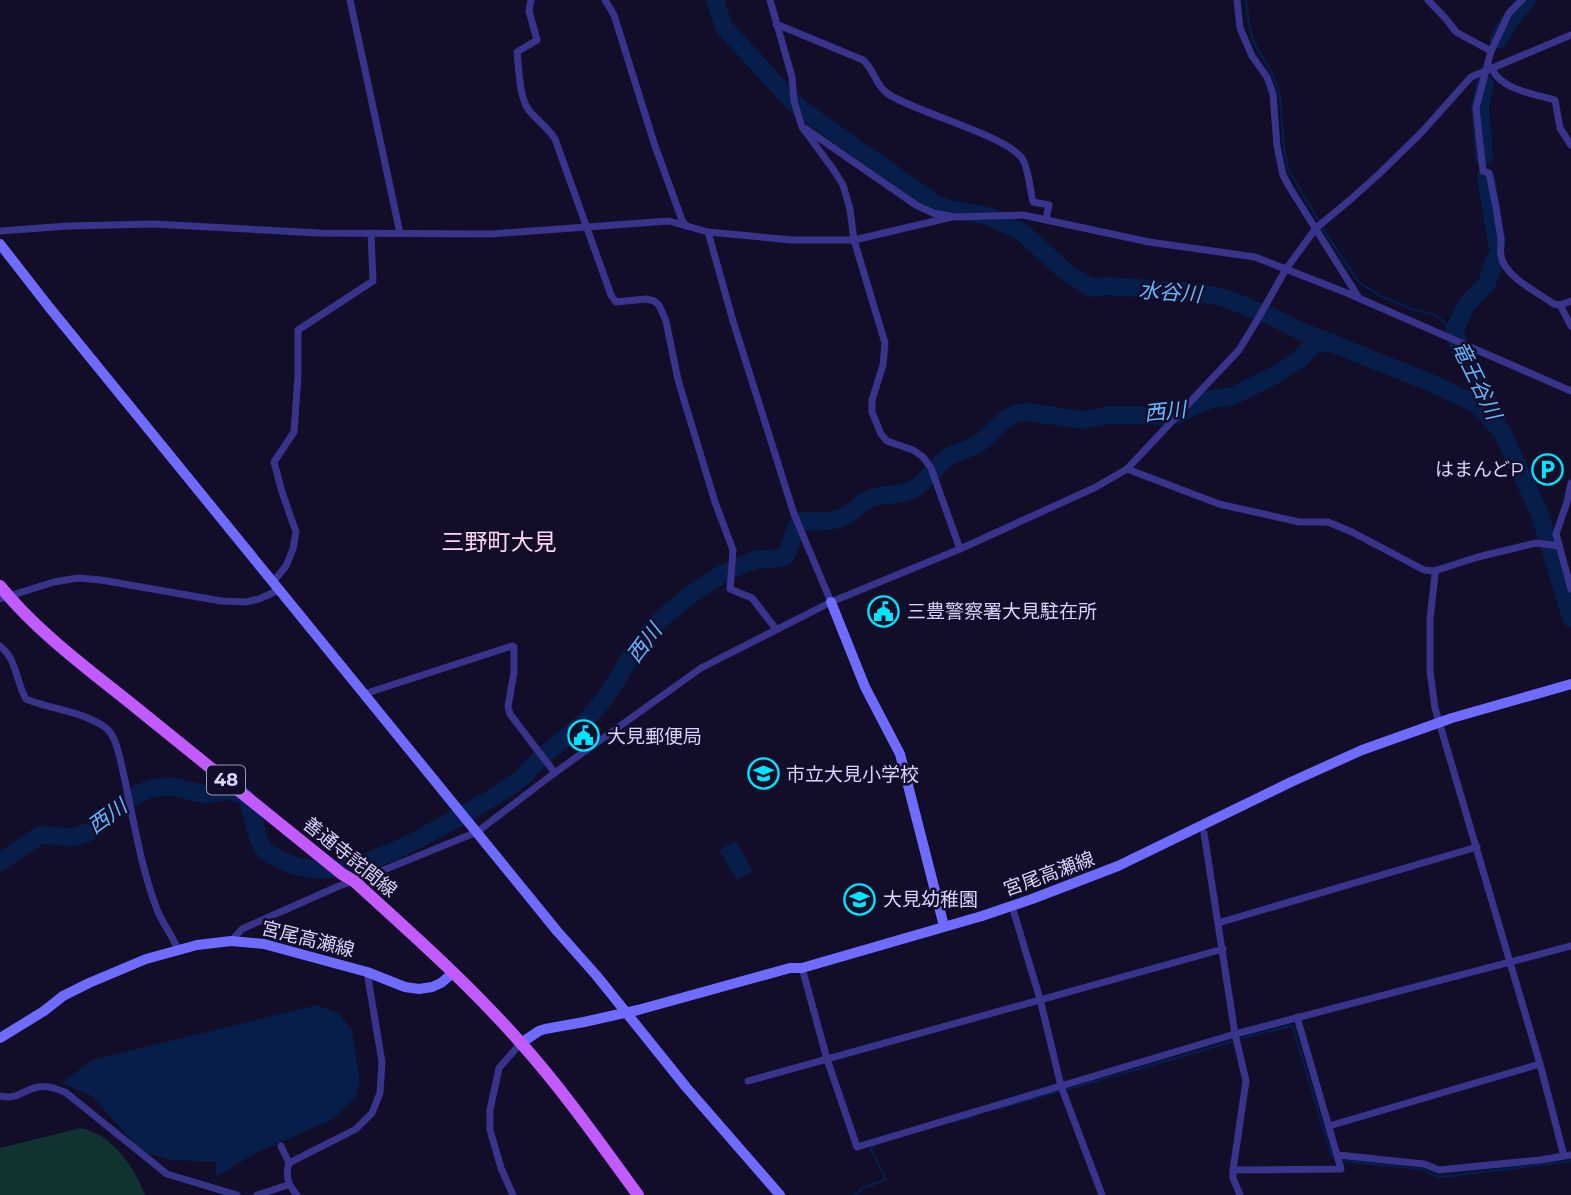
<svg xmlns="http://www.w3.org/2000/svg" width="1571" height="1195" font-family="Montserrat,'Noto Sans JP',sans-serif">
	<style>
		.green { fill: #103231 }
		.water { fill: #061e49 }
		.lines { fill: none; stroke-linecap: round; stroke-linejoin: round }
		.stream { stroke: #061e49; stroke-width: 2.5 }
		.river { stroke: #061e49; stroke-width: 18 }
		.street { stroke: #38348b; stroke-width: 7 }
		.secondary { stroke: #6f6bff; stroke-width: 10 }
		.primary { stroke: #c25bff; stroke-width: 12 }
		.labels { text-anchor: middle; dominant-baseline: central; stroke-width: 5; stroke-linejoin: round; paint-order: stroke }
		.shield { fill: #120d28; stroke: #9d98be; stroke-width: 2 }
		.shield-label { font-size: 18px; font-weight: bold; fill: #d9d4ff }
		.poi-label { font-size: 19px; fill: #d9d4ff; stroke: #120d28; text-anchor: start }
		.street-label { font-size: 19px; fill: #d9d4ff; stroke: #120d28 }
		.water-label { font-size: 21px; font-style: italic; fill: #62b7ff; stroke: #120d28 }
		.quarter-label { font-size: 23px; fill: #ffd6f0; stroke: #120d28 }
	</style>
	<rect width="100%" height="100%" fill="#120d28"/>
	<path class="green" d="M 81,1128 C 112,1135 134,1166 145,1195 L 0,1195 L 0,1148 Z"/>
	<g class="water">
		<polygon points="736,841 753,871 737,880 719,850"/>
		<polygon points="317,1005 339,1013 352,1031 360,1082 356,1097 333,1119 254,1154 216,1177 216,1162 172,1160 142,1152 92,1096 62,1083 92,1060"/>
	</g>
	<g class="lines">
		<g class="stream">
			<polyline points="1246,0 1249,25 1254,43 1273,75 1280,95 1284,148 1288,169 1330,240 1359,282 1380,296 1412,309 1436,315 1454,332"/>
			<polyline points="1242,1038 1290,1026 1293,1027 1332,1157"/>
			<polyline points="1065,1090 1231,1042"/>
			<polyline points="997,1109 1059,1091"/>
			<polyline points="954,1122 974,1116"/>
			<path d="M 1344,1161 L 1420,1169 C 1428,1171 1434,1177 1442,1177 L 1571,1161"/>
			<polyline points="855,1195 861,1189 886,1179 871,1149 874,1145"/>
		</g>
		<g class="river">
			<polyline points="715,0 724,27 789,98 801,109 936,204 949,209 988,216 1022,232 1066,272 1092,288 1107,286 1197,292 1224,298 1268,315 1301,331 1436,385 1477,405 1502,432 1539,512 1571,618"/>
			<path d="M 1499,40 C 1507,21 1515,15 1527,0"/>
			<polyline points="1484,157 1480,106 1485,85"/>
			<polyline points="1486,177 1497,243"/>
			<polyline points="1496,256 1487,283 1466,305 1454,332 1463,355 1480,383 1497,419"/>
			<path d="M 0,862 L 40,835 L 72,837 L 90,832 L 99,825 L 113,809 L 142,792 L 151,789 L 171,786 L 203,794 L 227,791 L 244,795 C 256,811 253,841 268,853 C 272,856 278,858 282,860 C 336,889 408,845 455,819 C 478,806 503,793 523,777 C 527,773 530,769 533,765 C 550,749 569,736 586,720 C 611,696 625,661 647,634 C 655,624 665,616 674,608 C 698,588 725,569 756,560 C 766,557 776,561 786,556 L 798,523 L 800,521 C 814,521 830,523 843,517 C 855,513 858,502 875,497 C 887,493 900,496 912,490 C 927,482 935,466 948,457 C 957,451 969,450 978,444 C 997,432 1002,413 1026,412 L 1083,420 L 1110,415 L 1169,416 L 1180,414 L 1198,404 L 1213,399 L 1233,396 L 1273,376 L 1300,359 L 1313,344 L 1331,342"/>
		</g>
		<g class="street">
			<polyline points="350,0 400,233"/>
			<path d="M 531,0 L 529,11 L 537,40 L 517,52 C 519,68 519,96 528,109 C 536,120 548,127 555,139 L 611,295 L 616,302 L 646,299 L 654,301 L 659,305 L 666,321 L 678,380 L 715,502 L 733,550 L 730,589 L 752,598 L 776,629"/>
			<polyline points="605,0 614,15 655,146 682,220 686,226"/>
			<polyline points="770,0 792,77 794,101 802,127 833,169 843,185 850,209 854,240 885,343 883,365 872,400 872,412 881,434 887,441 913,450 923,457 931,468 960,549"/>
			<polyline points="1237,0 1240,28 1252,56 1267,77 1273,94 1277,146 1283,175 1290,188 1359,298"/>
			<path d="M 1428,0 L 1446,19 L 1456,32 L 1491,51 L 1476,108 L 1483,171 L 1489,173 C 1494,195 1498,217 1501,239 C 1501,245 1500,251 1501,256 C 1504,276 1538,293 1554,304 L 1560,305 L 1571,326"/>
			<path d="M 776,24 L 863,60 C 874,69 875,85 888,94 C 915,112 1011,137 1023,160 C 1029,171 1030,190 1033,202 L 1049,205 L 1046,219"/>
			<polyline points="1491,51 1509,13 1522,0"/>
			<path d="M 1492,69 C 1502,90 1534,94 1555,100 L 1560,128 L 1571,145"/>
			<polyline points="806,129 916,205 933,213 950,216"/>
			<polyline points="0,231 68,226 154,224 319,233 491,234 669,221 708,232 792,240 854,240 952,217 1023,215 1149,242 1255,257 1347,293 1571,391"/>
			<polyline points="708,232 733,321 794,514 831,602"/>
			<polyline points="1560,305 1571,301"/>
			<polyline points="1127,469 1219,504 1299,522 1328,522 1352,532 1424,570 1434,571 1478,557 1536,543 1559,546"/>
			<polyline points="1571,483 1567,502 1556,534 1571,589"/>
			<polyline points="1434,571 1435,575 1430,619 1430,671 1435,708 1540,1064 1564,1156"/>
			<polyline points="273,582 286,566 293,549 296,532 282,492 274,462 294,432 298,376 298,330 373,281 371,233"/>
			<polyline points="0,599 54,582 78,578 101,580 221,601 246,602 259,599 279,590"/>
			<path d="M 0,646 C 17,659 16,682 26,699 C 52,710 83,711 106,728 C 116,736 119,755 122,767 C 133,815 140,866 158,912 C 164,925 172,936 178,949"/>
			<polyline points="364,694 512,646 514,647 514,672 508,707 510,714 555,773"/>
			<polyline points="1204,833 1235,1034 1246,1081 1233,1170 1233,1178 1240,1195"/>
			<polyline points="1012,906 1040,999 1061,1086 1102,1195"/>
			<polyline points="1218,923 1477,847"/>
			<polyline points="231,941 242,929 339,886 364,878 477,832 553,774 701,668 831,602 960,549 1096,487 1127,469 1239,350 1259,317 1286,269 1316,228 1350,200 1379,174 1421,133 1471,77 1571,35"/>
			<polyline points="802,968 827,1059 857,1147 1235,1034 1571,946"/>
			<polyline points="748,1081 1223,949"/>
			<path d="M 0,1096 C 18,1100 22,1090 38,1087 C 48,1085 56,1089 65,1092 L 167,1174 L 237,1195"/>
			<polyline points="1329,1126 1540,1064"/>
			<path d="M 281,1146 L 289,1163 C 285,1176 288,1185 297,1195"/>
			<polyline points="1338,1155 1424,1164 1439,1170 1540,1160 1571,1155"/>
			<polyline points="289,1163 356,1129 372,1113 380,1093 382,1062 367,972"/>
			<polyline points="1233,1170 1341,1169 1297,1017"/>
			<polyline points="257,1195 288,1185"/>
			<polyline points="513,1195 501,1168 490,1130 490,1110 499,1068 521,1043"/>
		</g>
		<g class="secondary">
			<polyline points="0,244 49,307 557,931 596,975 686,1087 780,1195"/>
			<polyline points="831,602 865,687 900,754 944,926"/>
			<polyline points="0,1038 44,1011 63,996 89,983 146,959 197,945 231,941 264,944 367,972 405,987 419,989 432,987 441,983 454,972"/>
			<polyline points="521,1043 539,1031 545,1029 584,1022 638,1010 790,968 802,968 982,916 1032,899 1118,866 1291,782 1362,750 1452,718 1571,684"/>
		</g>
		<path class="primary" d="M 0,586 C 39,634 91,671 139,710 C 207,765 274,819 342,874 L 354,881 C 411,933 469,984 520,1042 C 563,1090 600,1143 638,1195"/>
	</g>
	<defs>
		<symbol id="parking-ring" viewBox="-11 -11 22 22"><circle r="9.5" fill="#120d28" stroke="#00e6ff" stroke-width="1.5"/><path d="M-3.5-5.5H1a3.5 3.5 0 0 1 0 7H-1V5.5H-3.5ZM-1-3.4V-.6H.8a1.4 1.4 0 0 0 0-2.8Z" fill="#00e6ff"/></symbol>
		<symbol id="civic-ring" viewBox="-11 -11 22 22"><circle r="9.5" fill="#120d28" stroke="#00e6ff" stroke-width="1.5"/><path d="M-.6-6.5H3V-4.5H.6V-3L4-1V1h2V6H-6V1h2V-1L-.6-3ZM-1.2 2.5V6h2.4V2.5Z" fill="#00e6ff"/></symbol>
		<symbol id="school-ring" viewBox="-11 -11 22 22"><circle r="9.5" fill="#120d28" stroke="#00e6ff" stroke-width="1.5"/><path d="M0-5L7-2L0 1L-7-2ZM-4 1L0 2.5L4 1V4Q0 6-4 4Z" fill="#00e6ff"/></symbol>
	</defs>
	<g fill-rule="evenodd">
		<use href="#parking-ring" x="1530" y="452" width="35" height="35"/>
		<use href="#civic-ring" x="866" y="594" width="35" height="35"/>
		<use href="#civic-ring" x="566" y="718" width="35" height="35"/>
		<use href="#school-ring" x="746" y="756" width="35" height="35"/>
		<use href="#school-ring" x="842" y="882" width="35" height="35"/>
	</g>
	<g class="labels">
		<rect class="shield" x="207" y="765.5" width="38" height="29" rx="5"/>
		<g class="shield-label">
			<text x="226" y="780">48</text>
		</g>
		<g class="poi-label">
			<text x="1524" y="469" text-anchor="end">はまんどP</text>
			<text x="907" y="611">三豊警察署大見駐在所</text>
			<text x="607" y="736">大見郵便局</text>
			<text x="786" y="774">市立大見小学校</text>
			<text x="883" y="899">大見幼稚園</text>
		</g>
		<g class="street-label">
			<text transform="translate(350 857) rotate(39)">善通寺詫間線</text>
			<text transform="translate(1049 874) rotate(-20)">宮尾高瀬線</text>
			<text transform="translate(308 939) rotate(14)">宮尾高瀬線</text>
		</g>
		<g class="water-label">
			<text transform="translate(1170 292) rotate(4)">水谷川</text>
			<text transform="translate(1477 380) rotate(64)">竜王谷川</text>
			<text transform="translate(1165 411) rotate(-6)">西川</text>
			<text transform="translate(644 643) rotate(-53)">西川</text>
			<text transform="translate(107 816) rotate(-36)">西川</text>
		</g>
		<g class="quarter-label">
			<text x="499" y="542">三野町大見</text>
		</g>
	</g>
</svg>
